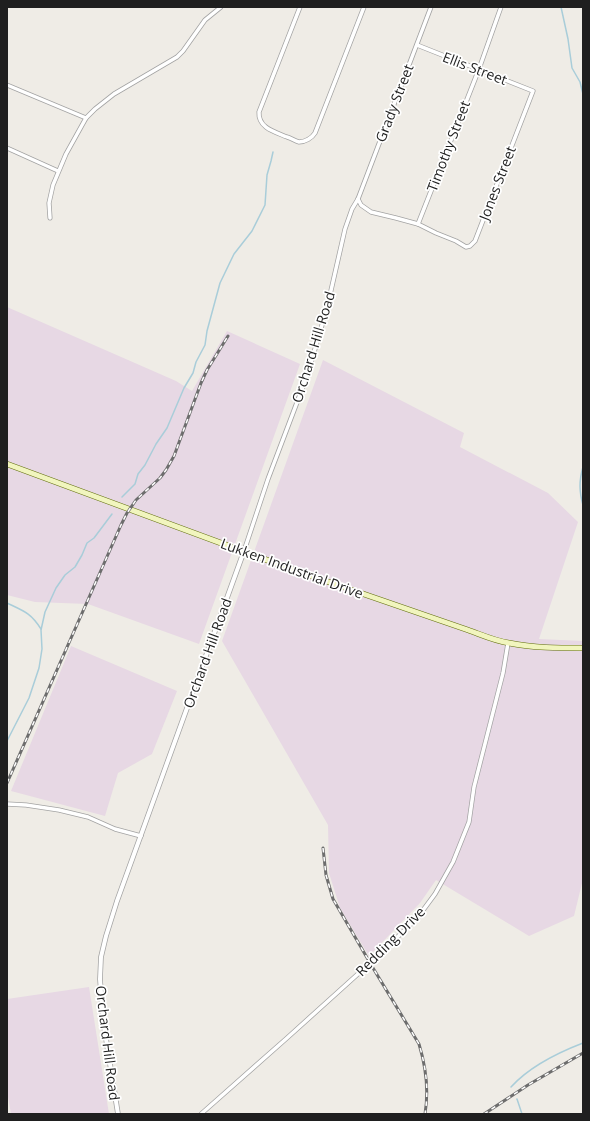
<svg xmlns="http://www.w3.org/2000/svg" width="590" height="1121" font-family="'Open Sans',sans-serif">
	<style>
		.industrial { fill: #e7d8e4 }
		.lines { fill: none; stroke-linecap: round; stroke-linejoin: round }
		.stream { stroke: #a9cdd9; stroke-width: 1.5 }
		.minor-casing { stroke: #a3a3a3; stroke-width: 5 }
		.tertiary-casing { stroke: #a3a3a3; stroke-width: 5.5 }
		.secondary-casing { stroke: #616e0d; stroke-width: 6 }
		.minor { stroke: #fff; stroke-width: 3.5 }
		.tertiary { stroke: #fff; stroke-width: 4 }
		.secondary { stroke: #f1f5be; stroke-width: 5 }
		.rail-casing { stroke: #6d6d6d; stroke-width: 3 }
		.rail { stroke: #fff; stroke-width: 1.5; stroke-dasharray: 4.5; stroke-linecap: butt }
		.labels { text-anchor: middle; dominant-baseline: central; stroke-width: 3.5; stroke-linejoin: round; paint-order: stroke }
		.street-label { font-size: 14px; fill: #1f1f1f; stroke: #fff }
	</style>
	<rect width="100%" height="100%" fill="#efece6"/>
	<g class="industrial">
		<polygon points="7,307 176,381 192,391 227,331 300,364 199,644 88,604 35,602 7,595"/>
		<polygon points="323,360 464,433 460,447 548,493 578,522 539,639 583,641 583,879 574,916 529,936 436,880 420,903 369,956 340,908 329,873 328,825 222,641"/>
		<polygon points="71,646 177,691 152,754 118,773 105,816 11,791"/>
		<polygon points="89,987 109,1114 11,1114 7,1091 7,999"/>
	</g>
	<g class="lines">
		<g class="stream">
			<polyline points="561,7 568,39 572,68 580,82 583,94"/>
			<path d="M 583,467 C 579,481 579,491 583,505"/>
			<polyline points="122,497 135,484 138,474 145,465 156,444 167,428 184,388 193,373 196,362 205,345 207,331 220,283 234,254 252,231 265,205 267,175 271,161 273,152"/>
			<path d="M 7,603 C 24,611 31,613 41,629"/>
			<polyline points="7,741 29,698 39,668 42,649 41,630 45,612 56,588 65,575 75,567 82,555 87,543 94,538 112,514"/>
			<path d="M 511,1087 C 530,1066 557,1053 583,1043"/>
			<polyline points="517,1099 522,1114"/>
		</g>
		<defs>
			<g id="minor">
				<path d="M 300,7 L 259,112 C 258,128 275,132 287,137 C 291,138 295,141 299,142 C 305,142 312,138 315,133 L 364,7"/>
				<polyline points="7,85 86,118"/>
				<polyline points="7,148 58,171"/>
				<polyline points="358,199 361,205 371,212 396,218 418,224 436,233 456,241 466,247 470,246 475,241 533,91 417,45"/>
				<polyline points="50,218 49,203 53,185 66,154 86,118 95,109 114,94 177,57 183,51 205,20 221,7"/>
				<polyline points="418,224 479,69 501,7"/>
				<polyline points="244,551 268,479 307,376 327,308 345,229 352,209 358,199 431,7"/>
				<polyline points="7,804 26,805 59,810 88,817 115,829 141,836"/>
				<polyline points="201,1114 287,1038 379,955 418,917 435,894 453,862 469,822 474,787 503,673 508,643"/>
			</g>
			<polyline id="tertiary" points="118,1114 103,1020 100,979 101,957 106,936 117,901 244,551"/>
			<path id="secondary" d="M 7,464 L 294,570 L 468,630 C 482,635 495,641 509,643 C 534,648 558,648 583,648"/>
		</defs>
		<use href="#minor" class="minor-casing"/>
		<use href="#tertiary" class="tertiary-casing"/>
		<use href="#secondary" class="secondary-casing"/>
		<use href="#minor" class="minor"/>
		<use href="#tertiary" class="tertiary"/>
		<use href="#secondary" class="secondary"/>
		<defs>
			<g id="rail">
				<polyline points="7,783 121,525 127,513 136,500 160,478 166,470 174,456 201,383 207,370 228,336"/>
				<path d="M 323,848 L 326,875 L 333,899 L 373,968 L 419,1044 C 426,1067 429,1090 425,1114"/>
				<polyline points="484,1114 528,1085 583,1053"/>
			</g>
		</defs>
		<use href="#rail" class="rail-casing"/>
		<use href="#rail" class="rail"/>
	</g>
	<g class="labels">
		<g class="street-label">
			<text transform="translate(475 68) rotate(21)">Ellis Street</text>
			<text transform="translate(394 103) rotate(-69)">Grady Street</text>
			<text transform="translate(448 146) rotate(-69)">Timothy Street</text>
			<text transform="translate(497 183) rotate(-69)">Jones Street</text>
			<text transform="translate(313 347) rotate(-73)">Orchard Hill Road</text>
			<text transform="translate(292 568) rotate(20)">Lukken Industrial Drive</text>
			<text transform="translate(207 653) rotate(-70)">Orchard Hill Road</text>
			<text transform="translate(390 941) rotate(-45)">Redding Drive</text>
			<text transform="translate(108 1043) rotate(83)">Orchard Hill Road</text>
		</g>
	</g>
	<rect width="590" height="1121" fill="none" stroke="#1f1f1f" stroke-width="16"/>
</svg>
